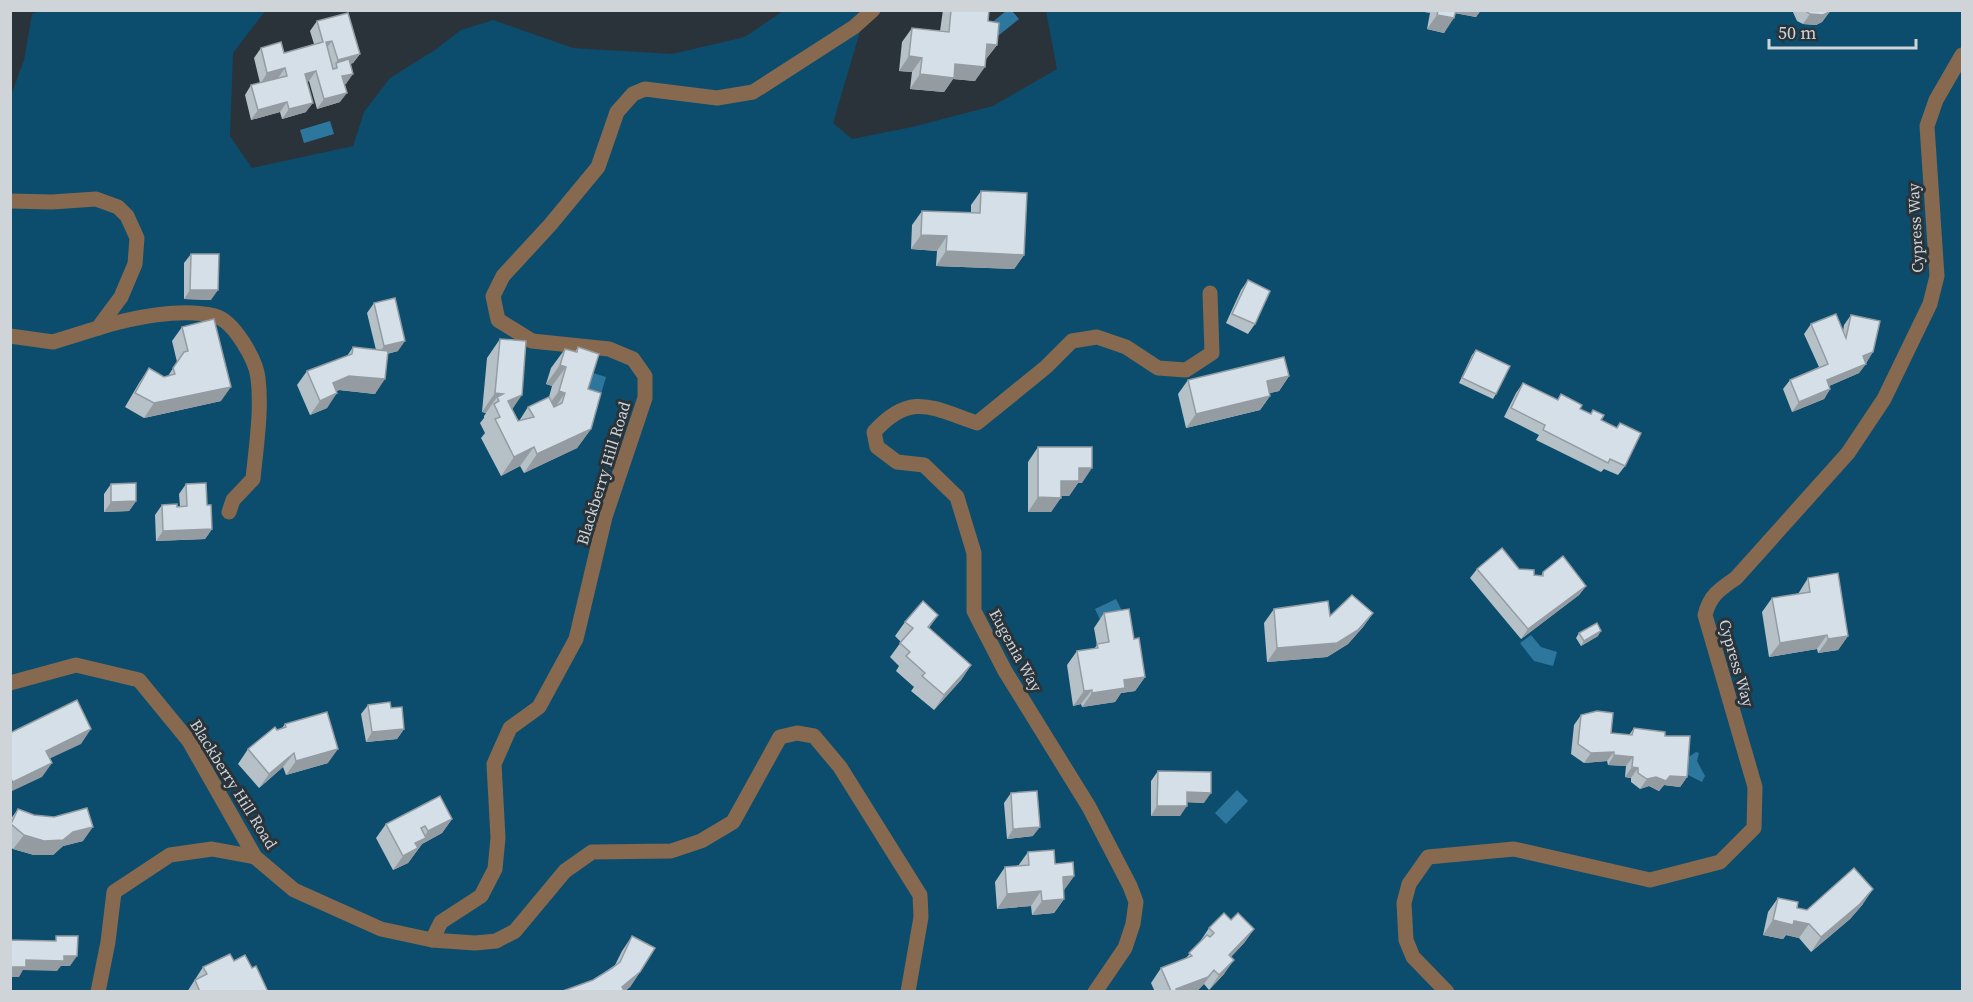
<svg xmlns="http://www.w3.org/2000/svg" width="1973" height="1002" font-family="'Source Serif 4',serif">
	<style>
		.green { fill: #0c4d6d }
		.water { fill: #2d779f }
		.lines { fill: none; stroke-linecap: round; stroke-linejoin: round }
		.minor { stroke: #86694e; stroke-width: 15 }
		.wall { fill: #b6c0c7 }
		.shaded-wall { fill: #949ca2 }
		.building { fill: #d4dfe7; stroke: #949ca2; stroke-width: 1.5 }
		.labels { text-anchor: middle; dominant-baseline: central; stroke-width: 6; stroke-linejoin: round; paint-order: stroke }
		.street-label { font-size: 16px; fill: #ced4d7; stroke: #2a3339 }
	</style>
	<rect width="100%" height="100%" fill="#2a3339"/>
	<polygon class="green" points="41,10 265,11 233,53 230,136 252,168 353,146 364,112 390,78 435,50 461,30 493,20 573,48 672,54 745,37 783,11 866,11 833,123 852,139 912,127 993,106 1057,69 1046,11 1962,11 1962,991 11,992 10,98 24,60 32,14"/>
	<g class="water">
		<polygon points="1006,11 1012,11 1019,19 993,40 984,29"/>
		<polygon points="330,121 334,134 304,143 300,130"/>
		<polygon points="593,373 606,377 598,404 585,400"/>
		<polygon points="1116,599 1122,611 1101,622 1095,609"/>
		<polygon points="1531,635 1541,647 1557,652 1553,666 1534,661 1520,643"/>
		<polygon points="1696,752 1699,753 1697,761 1705,776 1702,782 1686,774 1687,758"/>
		<polygon points="1237,790 1248,801 1226,824 1215,813"/>
	</g>
	<g class="lines">
		<g class="minor">
			<polyline points="10,201 52,202 96,199 118,207 127,216 137,238 135,264 121,297 98,328 53,342 10,336"/>
			<path d="M 98,328 C 130,318 182,307 215,316 C 234,321 256,360 258,378 C 262,411 256,447 253,479 L 233,500 L 229,512"/>
			<polyline points="10,683 76,665 139,680 189,741 255,857 294,890 381,929 432,940 475,943 496,941 515,931 565,871 592,852 671,851 701,841 733,822 780,737 797,733 814,736 840,767 920,895 921,917 908,992"/>
			<polyline points="432,940 441,922 481,896 495,869 498,838 494,764 510,728 539,707 576,639 605,517 645,398 645,376 633,359 609,349 532,341 498,320 493,296 503,276 550,225 598,167 617,112 633,94 645,89 717,98 753,92 854,27 873,10"/>
			<polyline points="98,992 108,942 114,892 170,855 212,849 255,857"/>
			<path d="M 1095,992 L 1125,948 L 1133,924 L 1136,902 L 1130,886 L 1089,807 L 1005,671 L 974,611 L 974,553 L 957,497 L 924,465 L 897,462 L 877,447 L 874,432 C 911,391 932,408 977,423 L 1046,367 L 1072,341 L 1097,337 L 1126,347 L 1158,368 L 1186,370 L 1212,353 L 1210,293"/>
			<path d="M 1447,992 L 1413,957 L 1406,940 L 1404,903 L 1409,884 L 1428,857 L 1514,849 L 1650,880 L 1720,862 L 1754,828 L 1755,787 L 1705,615 C 1710,595 1720,589 1736,578 L 1848,453 L 1884,399 L 1930,304 L 1937,276 L 1927,126 L 1936,100 L 1962,55"/>
		</g>
	</g>
	<g class="wall">
		<polygon points="943,10 989,10 988,21 997,45 986,59 975,81 953,79 944,92 910,89 912,72 899,71 902,42 912,28 940,31"/>
		<polygon points="1415,10 1481,10 1476,17 1455,13 1444,33 1427,29 1430,13"/>
		<polygon points="1792,10 1831,10 1822,22 1816,25 1803,24 1797,21"/>
		<polygon points="317,21 360,54 353,63 350,64 346,84 344,84 340,102 317,109 309,81 307,82 306,112 282,119 280,112 251,120 245,95 251,85 260,83 254,58 261,48 284,53 314,44 310,31"/>
		<polygon points="981,191 1024,255 1014,269 936,266 937,251 911,249 912,225 922,211 971,213 971,205"/>
		<polygon points="191,254 211,300 184,299 184,263"/>
		<polygon points="1248,280 1255,324 1248,334 1226,323 1241,290"/>
		<polygon points="374,303 398,351 387,354 375,394 339,390 337,391 327,408 310,415 297,385 307,371 347,356 353,347 376,350 367,313"/>
		<polygon points="1851,315 1867,362 1859,373 1829,386 1830,389 1824,399 1792,412 1783,389 1790,380 1819,367 1804,334 1811,324 1843,331 1844,325"/>
		<polygon points="182,327 221,401 144,418 125,407 139,383 149,368 164,377 168,376 177,362 172,341"/>
		<polygon points="500,339 512,409 519,421 528,407 549,397 552,386 546,384 551,368 565,349 575,352 578,347 588,389 591,429 577,448 524,473 520,466 501,476 481,438 485,433 480,423 484,418 484,416 486,413 482,412 487,358"/>
		<polygon points="1476,350 1496,394 1493,399 1459,383 1472,355"/>
		<polygon points="1289,376 1279,391 1270,393 1270,396 1260,410 1186,428 1178,394 1188,380"/>
		<polygon points="1523,383 1557,400 1561,394 1580,409 1590,414 1593,410 1601,420 1616,428 1620,423 1625,466 1618,475 1604,469 1601,472 1536,440 1539,435 1504,417 1516,393"/>
		<polygon points="1038,447 1082,483 1078,483 1069,496 1061,496 1051,512 1028,512 1028,462"/>
		<polygon points="111,484 136,501 129,511 104,512 104,494"/>
		<polygon points="186,484 207,505 212,529 205,539 156,541 155,515 162,505 180,507 179,494"/>
		<polygon points="1477,569 1519,569 1534,575 1541,576 1543,572 1586,586 1579,595 1521,639 1470,578"/>
		<polygon points="1808,578 1848,636 1838,650 1818,653 1817,649 1769,657 1762,612 1772,598 1798,594"/>
		<polygon points="1274,609 1330,616 1373,613 1363,627 1348,644 1327,657 1267,662 1264,623"/>
		<polygon points="1104,613 1134,639 1145,677 1135,691 1121,693 1115,702 1082,707 1081,704 1073,706 1067,665 1077,651 1094,649 1097,645 1094,628"/>
		<polygon points="938,615 929,628 971,665 961,680 934,710 911,691 914,687 896,671 899,666 890,657 901,642 895,636 905,622"/>
		<polygon points="1579,633 1598,636 1581,646 1576,638"/>
		<polygon points="368,705 391,708 404,729 397,739 366,742 361,714"/>
		<polygon points="1581,715 1611,733 1629,735 1634,728 1665,736 1687,777 1680,787 1664,785 1659,791 1649,786 1640,789 1631,782 1631,778 1625,777 1626,766 1608,765 1607,761 1584,763 1571,754 1574,725"/>
		<polygon points="285,724 328,763 286,775 283,767 259,788 238,764 248,749 282,728"/>
		<polygon points="1158,771 1204,803 1187,802 1180,816 1151,816 1151,781"/>
		<polygon points="1011,793 1033,836 1007,839 1004,803"/>
		<polygon points="18,809 83,841 63,846 53,855 34,855 13,849 10,847 10,820"/>
		<polygon points="452,819 442,833 422,844 408,863 393,870 376,838 386,824"/>
		<polygon points="1028,852 1074,876 1064,890 1064,899 1054,913 1032,915 1031,906 997,909 995,882 1005,867 1018,866"/>
		<polygon points="1778,898 1797,908 1807,910 1863,904 1850,919 1811,952 1799,938 1786,935 1783,939 1763,935 1768,912"/>
		<polygon points="1231,920 1254,929 1244,943 1231,957 1224,974 1209,990 1204,984 1196,992 1155,992 1151,983 1161,968 1186,958 1199,943 1209,928"/>
		<polygon points="632,936 640,972 630,987 625,991 593,980 615,965 622,951"/>
		<polygon points="234,961 252,968 268,992 187,992 203,967"/>
	</g>
	<g class="shaded-wall">
		<polygon points="1415,10 1432,10 1430,13"/>
		<polygon points="1449,10 1481,10 1476,17 1448,12"/>
		<polygon points="1829,12 1822,22 1816,25 1803,24 1810,14"/>
		<polygon points="1437,15 1454,18 1444,33 1427,29"/>
		<polygon points="332,41 325,50 326,42"/>
		<polygon points="987,44 997,45 986,59 977,58"/>
		<polygon points="360,54 353,63 337,68 336,63 331,70 338,60"/>
		<polygon points="909,56 922,58 912,72 899,71"/>
		<polygon points="955,64 985,67 975,81 953,79 944,92 910,89 920,74"/>
		<polygon points="285,68 278,78 261,83 267,73"/>
		<polygon points="316,71 309,81 298,84 305,74"/>
		<polygon points="353,74 346,84 336,86 342,76"/>
		<polygon points="347,93 340,102 317,109 324,99"/>
		<polygon points="287,102 280,112 251,120 258,110"/>
		<polygon points="313,103 306,112 282,119 289,109"/>
		<polygon points="921,235 947,236 937,251 911,249"/>
		<polygon points="946,251 1024,255 1014,269 936,266"/>
		<polygon points="190,290 218,290 211,300 184,299"/>
		<polygon points="405,341 398,351 377,356 384,346"/>
		<polygon points="1873,352 1867,362 1856,366 1863,356"/>
		<polygon points="1866,364 1859,373 1820,390 1827,380"/>
		<polygon points="560,365 566,367 552,386 546,384"/>
		<polygon points="349,376 385,379 375,394 339,390 323,398 333,383"/>
		<polygon points="1289,376 1279,391 1257,396 1267,381"/>
		<polygon points="231,387 221,401 144,418 154,403"/>
		<polygon points="1830,389 1824,399 1792,412 1799,402"/>
		<polygon points="559,391 565,393 552,412 545,410"/>
		<polygon points="337,393 327,408 310,415 320,401"/>
		<polygon points="495,393 503,394 497,397 486,413 482,412"/>
		<polygon points="522,395 509,414 508,401"/>
		<polygon points="1270,396 1260,410 1186,428 1196,414"/>
		<polygon points="591,429 577,448 524,473 537,454"/>
		<polygon points="534,447 520,466 501,476 514,457"/>
		<polygon points="1079,468 1092,468 1082,483 1078,483 1069,496 1051,496 1061,481"/>
		<polygon points="1038,497 1061,498 1051,512 1028,512"/>
		<polygon points="136,501 129,511 104,512 111,502"/>
		<polygon points="212,529 205,539 156,541 163,531"/>
		<polygon points="1586,586 1579,595 1521,639 1528,629"/>
		<polygon points="1373,613 1363,627 1348,644 1327,657 1267,662 1277,648"/>
		<polygon points="1601,631 1598,636 1581,646 1584,641"/>
		<polygon points="1827,635 1817,649 1769,657 1780,643"/>
		<polygon points="1848,636 1838,650 1818,653 1828,639"/>
		<polygon points="971,665 961,680 934,710 944,695"/>
		<polygon points="1145,677 1135,691 1121,693 1115,702 1082,707 1092,693 1124,680"/>
		<polygon points="1092,690 1081,704 1073,706 1084,691"/>
		<polygon points="91,729 81,744 36,765 46,751"/>
		<polygon points="404,729 397,739 366,742 372,732"/>
		<polygon points="338,749 328,763 286,775 296,761"/>
		<polygon points="1614,752 1607,761 1584,763 1591,753"/>
		<polygon points="294,753 283,767 259,788 269,774"/>
		<polygon points="1614,755 1633,757 1626,766 1608,765"/>
		<polygon points="52,763 42,777 10,792 10,785 13,782"/>
		<polygon points="1632,767 1638,768 1631,778 1625,777"/>
		<polygon points="1670,776 1687,777 1680,787 1664,785 1659,791 1649,786 1640,789 1647,779 1656,777"/>
		<polygon points="1187,792 1211,793 1204,803 1180,802"/>
		<polygon points="1157,806 1187,806 1180,816 1151,816"/>
		<polygon points="452,819 442,833 422,844 408,863 393,870 403,856 415,843 422,840 428,831"/>
		<polygon points="93,827 83,841 63,846 53,855 34,855 13,849 24,835 73,832"/>
		<polygon points="1040,827 1033,836 1007,839 1013,829"/>
		<polygon points="1074,876 1064,890 1053,891 1063,877"/>
		<polygon points="1873,889 1863,904 1850,919 1811,952 1821,937"/>
		<polygon points="1041,891 1031,906 997,909 1007,894"/>
		<polygon points="1064,899 1054,913 1032,915 1042,901"/>
		<polygon points="1773,920 1794,921 1809,924 1799,938 1786,935 1783,939 1763,935"/>
		<polygon points="1254,929 1244,943 1219,969 1229,955"/>
		<polygon points="64,956 77,956 70,966 61,966 57,971 23,970 19,977 10,977 10,967 26,960"/>
		<polygon points="1234,960 1224,974 1209,990 1219,975"/>
		<polygon points="1214,970 1204,984 1197,991 1175,992 1176,989"/>
		<polygon points="640,972 630,987 624,992 622,987"/>
	</g>
	<g class="building">
		<polygon points="951,10 989,10 988,21 999,23 997,45 987,44 985,67 955,64 954,78 920,74 922,58 909,56 912,28 949,32"/>
		<polygon points="1438,10 1456,10 1454,18 1437,15"/>
		<polygon points="1831,10 1829,12 1823,15 1810,14 1804,10"/>
		<polygon points="348,13 360,54 338,60 332,41 326,42 333,69 337,68 336,63 349,59 353,74 342,76 347,93 324,99 316,71 305,74 313,103 289,109 287,102 258,110 251,85 287,76 285,68 267,73 261,48 281,42 284,53 323,42 317,21"/>
		<polygon points="981,191 1027,193 1024,255 946,251 947,236 921,235 922,211 980,213"/>
		<polygon points="191,254 219,254 218,290 190,290"/>
		<polygon points="1248,280 1270,291 1255,324 1232,314"/>
		<polygon points="395,298 405,341 384,346 374,303"/>
		<polygon points="1836,314 1846,338 1851,315 1880,321 1873,352 1863,356 1866,364 1827,380 1830,389 1799,402 1790,380 1828,364 1811,324"/>
		<polygon points="214,319 231,387 154,403 135,393 149,368 164,377 175,374 173,368 184,352 188,351 182,327"/>
		<polygon points="500,339 526,341 522,395 508,401 518,421 534,417 528,407 549,397 554,407 562,403 565,393 559,391 566,367 560,365 565,349 577,352 578,347 599,354 588,389 601,393 591,429 537,454 534,447 514,457 495,419 500,417 494,404 499,401 497,397 503,394 495,393"/>
		<polygon points="353,347 388,351 385,379 349,376 333,383 337,393 320,401 307,371 352,354"/>
		<polygon points="1476,350 1510,366 1496,394 1462,378"/>
		<polygon points="1284,357 1289,376 1267,381 1270,396 1196,414 1188,380"/>
		<polygon points="1523,383 1558,400 1561,394 1582,405 1580,409 1591,414 1593,410 1604,415 1601,420 1617,428 1620,423 1641,433 1625,466 1610,459 1608,463 1543,430 1545,425 1511,408"/>
		<polygon points="1038,447 1092,447 1092,468 1079,468 1079,481 1061,481 1061,498 1038,497"/>
		<polygon points="136,483 136,501 111,502 111,484"/>
		<polygon points="206,483 207,505 211,505 212,529 163,531 162,505 177,504 177,507 187,506 186,484"/>
		<polygon points="1502,548 1519,569 1534,570 1534,575 1543,576 1543,572 1563,556 1586,586 1528,629 1477,569"/>
		<polygon points="1838,573 1848,636 1828,639 1827,635 1780,643 1772,598 1810,592 1808,578"/>
		<polygon points="1352,595 1373,613 1358,630 1337,643 1277,648 1274,609 1328,601 1330,616"/>
		<polygon points="923,601 938,615 928,627 971,665 944,695 922,676 925,673 906,656 910,652 900,643 913,628 905,622"/>
		<polygon points="1129,609 1134,639 1139,638 1145,677 1124,680 1125,688 1092,693 1092,690 1084,691 1077,651 1098,648 1097,644 1109,642 1104,613"/>
		<polygon points="1597,623 1601,631 1584,641 1579,633"/>
		<polygon points="77,700 91,729 46,751 52,763 13,782 10,778 10,733"/>
		<polygon points="390,702 391,708 402,707 404,729 372,732 368,705"/>
		<polygon points="1597,711 1613,713 1611,733 1632,735 1634,728 1665,732 1665,736 1690,736 1687,777 1670,776 1666,781 1656,777 1647,779 1638,773 1638,768 1632,767 1633,757 1614,755 1614,752 1591,753 1578,744 1581,715"/>
		<polygon points="327,712 338,749 296,761 294,753 269,774 248,749 275,727 277,730 286,727 285,724"/>
		<polygon points="1158,771 1211,772 1211,793 1187,792 1187,806 1157,806"/>
		<polygon points="1037,791 1040,827 1013,829 1011,793"/>
		<polygon points="440,796 452,819 428,831 425,826 421,828 426,838 415,843 418,848 403,856 386,824"/>
		<polygon points="87,808 93,827 73,832 63,840 44,841 24,835 11,824 18,809 34,815 54,817"/>
		<polygon points="1054,850 1055,864 1073,862 1074,876 1063,877 1064,899 1042,901 1041,891 1007,894 1005,867 1029,865 1028,852"/>
		<polygon points="1854,868 1873,889 1860,904 1821,937 1809,924 1794,921 1793,925 1773,920 1778,898 1798,902 1797,908 1807,910"/>
		<polygon points="1224,913 1231,920 1238,913 1254,929 1229,955 1234,960 1219,975 1214,970 1208,977 1176,989 1177,992 1170,992 1171,991 1161,968 1192,956 1189,953 1207,935 1210,937 1214,933 1209,928"/>
		<polygon points="56,936 78,936 77,956 64,956 64,961 26,960 26,967 10,967 10,940 56,941"/>
		<polygon points="632,936 655,948 640,972 622,987 625,992 560,992 593,980 611,969 620,962"/>
		<polygon points="230,954 234,961 245,955 252,968 256,966 268,992 200,992 195,980 207,974 203,967"/>
	</g>
	<g class="labels">
		<g class="street-label">
			<text transform="translate(1915 228) rotate(-93)">Cypress Way</text>
			<text transform="translate(603 473) rotate(-73)">Blackberry Hill Road</text>
			<text transform="translate(1016 650) rotate(61)">Eugenia Way</text>
			<text transform="translate(1737 663) rotate(74)">Cypress Way</text>
			<text transform="translate(234 784) rotate(58)">Blackberry Hill Road</text>
		</g>
	</g>
	<rect width="1973" height="1002" fill="none" stroke="#ced4d7" stroke-width="24"/>
	<path d="M1769 39v9h147v-9" fill="none" stroke="#ced4d7" stroke-width="3"/>
	<text x="1778" y="39" font-size="18" fill="#ced4d7" stroke="#2a3339" stroke-width="4.5" paint-order="stroke">50 m</text>
</svg>
